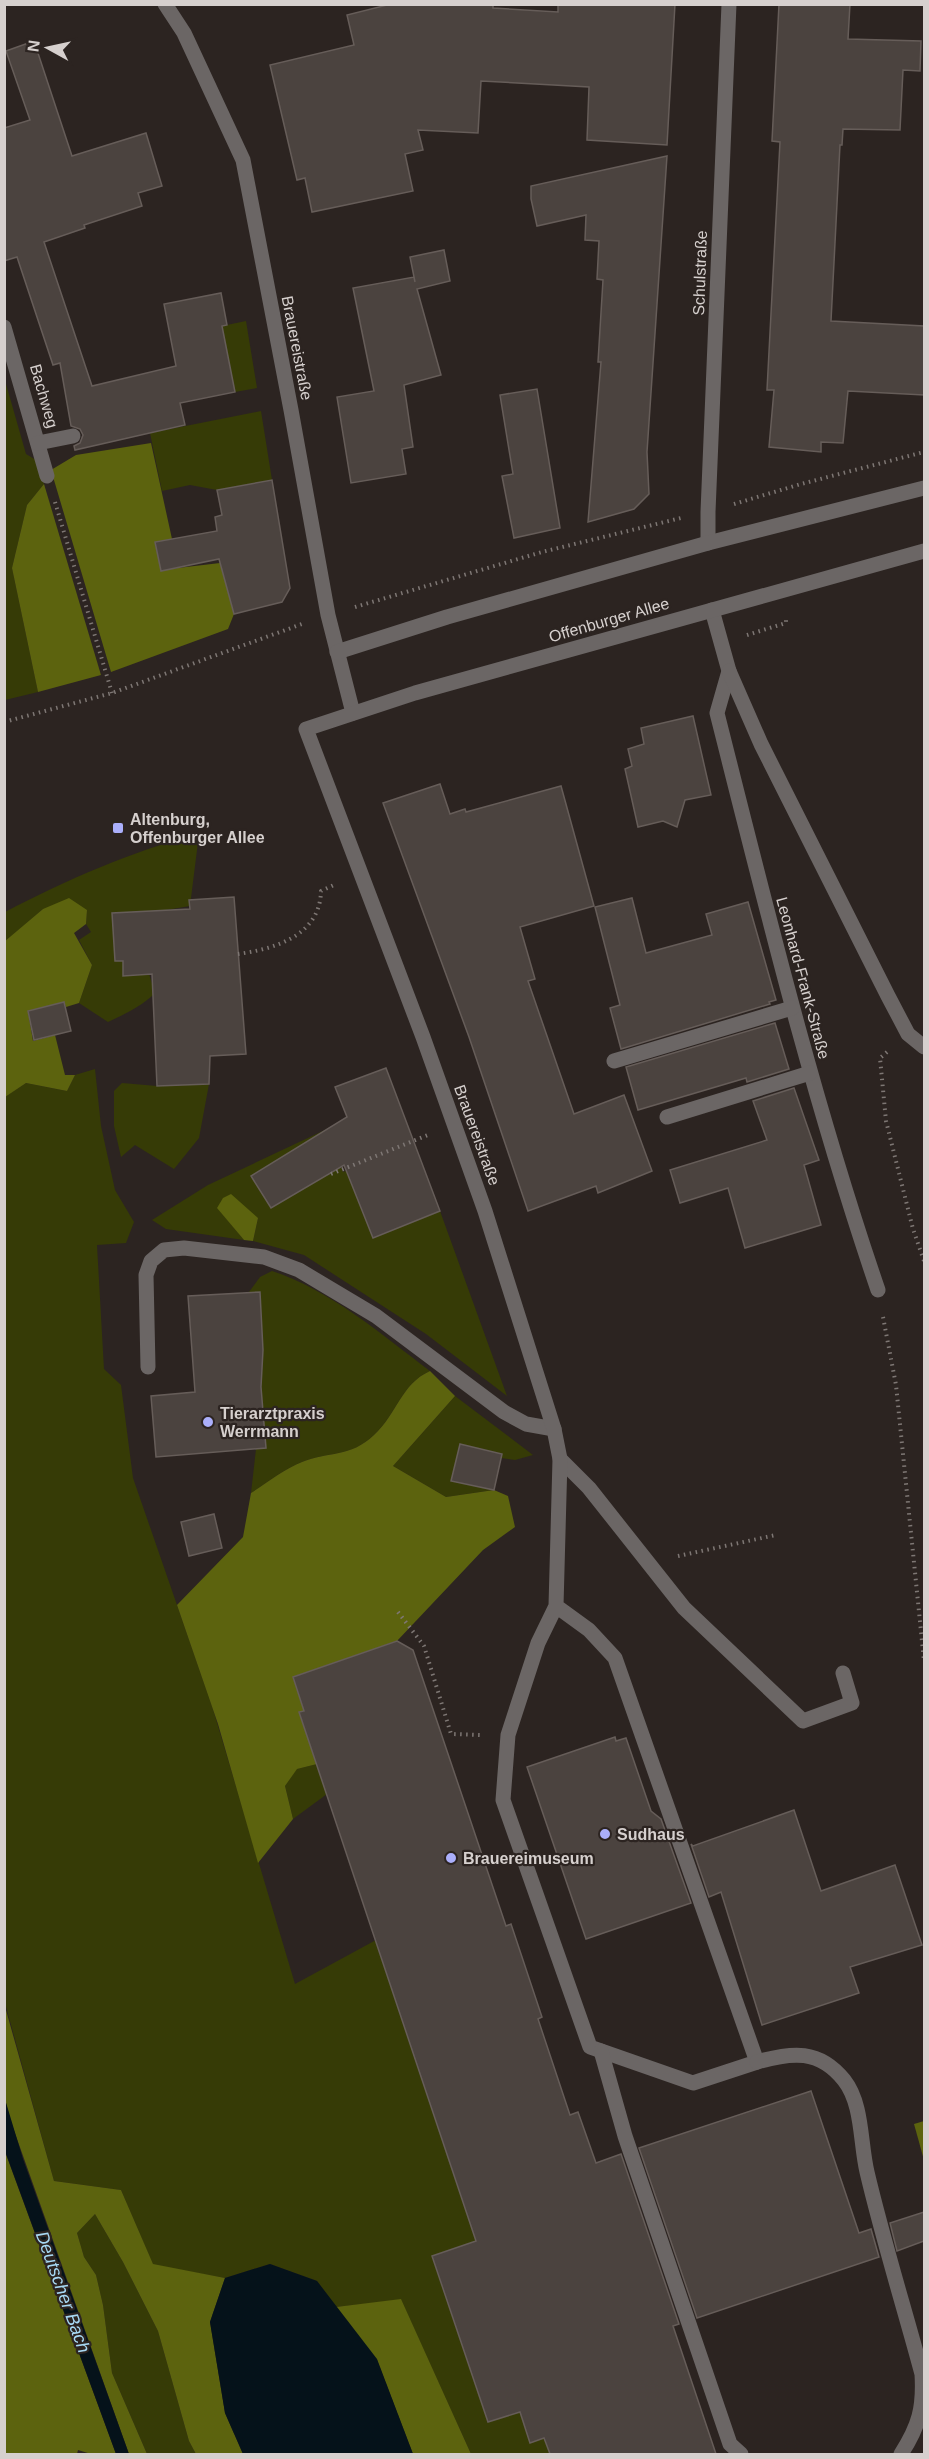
<svg xmlns="http://www.w3.org/2000/svg" width="929" height="2459" font-family="Arial,sans-serif">
	<style>
		.green { fill: #363b06; fill-rule: evenodd }
		.forest { fill: #5c630e }
		.water { fill: #05121a }
		.building { fill: #4b433f; stroke: #665d59; stroke-width: 1.5 }
		.lines { fill: none; stroke-linecap: round; stroke-linejoin: round }
		.path { stroke: #7e7774; stroke-width: 4; stroke-dasharray: 1.5 4.5; stroke-linecap: butt }
		.minor { stroke: #6b6665; stroke-width: 15 }
		.poi-dot { fill: #abaffb; stroke: #2c2421; stroke-width: 2 }
		.labels { text-anchor: middle; dominant-baseline: central; stroke-width: 4.5; stroke-linejoin: round; paint-order: stroke }
		.street-label { font-size: 16px; fill: #d6d0ce; stroke: #2c2421 }
		.poi-label { font-size: 16px; font-weight: bold; fill: #d6d0ce; stroke: #2c2421; text-anchor: start }
		.water-label { font-size: 18px; font-style: italic; fill: #a7d8f3; stroke: #2c2421 }
	</style>
	<rect width="100%" height="100%" fill="#2c2421"/>
	<g class="green">
		<polygon points="246,321 257,388 235,392 222,326"/>
		<polygon points="4,377 26,454 36,460 44,484 27,505 12,568 38,692 5,700"/>
		<polygon points="261,411 272,480 217,490 190,485 162,491 150,433"/>
		<path d="M 199,834 L 190,906 L 166,910 L 115,961 L 123,961 L 123,976 L 149,974 L 155,993 C 142,1006 125,1014 108,1022 L 79,1003 L 92,965 L 79,940 L 91,932 L 86,924 L 87,910 L 43,909 L 5,942 L 5,912 C 66,880 132,851 199,834 Z"/>
		<polygon points="95,1069 101,1126 115,1190 134,1222 126,1243 97,1245 104,1369 121,1385 133,1478 212,1706 295,1984 376,1940 476,2241 432,2257 488,2422 520,2412 544,2438 550,2454 471,2454 401,2300 336,2307 317,2281 270,2264 225,2278 153,2265 121,2190 54,2181 5,2003 4,1097 26,1083 67,1091 75,1075"/>
		<polygon points="122,1083 157,1086 209,1084 199,1138 174,1169 135,1145 121,1157 114,1126 114,1091"/>
		<path d="M 327,1129 L 343,1172 L 366,1164 L 373,1238 L 440,1211 L 507,1396 L 426,1334 L 304,1255 L 253,1241 L 258,1218 L 218,1208 L 244,1240 L 166,1229 L 152,1220 L 208,1185 ZM 328,1174 L 271,1208 L 251,1176 Z"/>
		<path d="M 272,1271 C 330,1290 381,1334 430,1371 C 401,1384 397,1414 374,1435 C 350,1458 328,1451 302,1462 C 284,1469 267,1483 251,1493 L 256,1449 L 266,1448 L 261,1387 L 263,1350 L 260,1292 L 249,1292 L 260,1277 Z"/>
		<polygon points="455,1396 533,1455 515,1460 501,1458 502,1454 460,1445 451,1481 494,1490 446,1497 393,1466"/>
		<polygon points="321,1763 327,1794 293,1819 285,1786 296,1769"/>
		<polygon points="95,2214 123,2262 158,2331 189,2441 196,2454 147,2454 112,2373 103,2305 96,2275 84,2257 77,2233"/>
	</g>
	<g class="forest">
		<polygon points="151,443 172,539 155,543 161,570 220,563 234,614 228,629 111,672 51,470 76,455"/>
		<polygon points="44,484 101,675 38,692 12,568 27,505"/>
		<polygon points="69,898 87,910 86,924 74,933 92,965 79,1003 66,1007 64,1002 28,1011 33,1041 55,1035 65,1075 75,1075 67,1091 26,1083 5,1097 4,942 43,909"/>
		<polygon points="231,1194 258,1218 253,1241 244,1240 217,1208 223,1198"/>
		<path d="M 430,1371 L 455,1396 L 393,1466 L 446,1497 L 494,1490 L 508,1496 L 515,1527 L 483,1550 L 397,1641 L 293,1677 L 304,1711 L 300,1712 L 317,1764 L 297,1769 L 285,1786 L 293,1819 L 258,1863 L 218,1724 L 177,1605 L 243,1537 L 251,1493 C 267,1483 284,1469 302,1462 C 328,1451 350,1458 374,1435 C 397,1414 401,1384 430,1371 Z"/>
		<polygon points="4,2003 54,2181 121,2190 153,2264 225,2278 210,2322 225,2413 243,2454 196,2454 189,2441 158,2331 123,2262 95,2214 77,2233 84,2257 96,2275 103,2305 112,2373 147,2454 129,2454 11,2122 4,2096"/>
		<polygon points="924,2121 924,2160 914,2124"/>
		<polygon points="4,2149 116,2454 91,2454 78,2450 77,2454 5,2454"/>
		<polygon points="401,2299 471,2454 413,2454 377,2360 336,2307"/>
	</g>
	<g class="water">
		<polygon points="4,2096 23,2159 129,2454 116,2454 5,2151"/>
		<polygon points="270,2264 317,2281 377,2359 413,2454 243,2454 225,2413 210,2322 225,2278"/>
	</g>
	<g class="building">
		<polygon points="391,4 493,4 493,8 558,12 558,4 675,4 667,145 587,140 589,87 481,81 478,133 418,130 423,150 405,154 413,191 312,212 305,178 297,180 270,65 354,45 347,15"/>
		<polygon points="779,4 850,4 848,39 921,41 920,71 903,70 900,130 843,129 842,145 840,145 831,321 924,326 924,395 848,391 843,443 821,442 821,452 769,447 774,390 767,390 780,142 772,141"/>
		<polygon points="34,41 72,156 146,133 162,186 138,193 142,206 84,225 85,228 44,242 92,386 176,366 164,304 221,293 227,325 222,326 235,392 180,403 185,425 75,450 74,446 80,443 83,435 80,429 71,426 60,363 53,365 17,257 4,261 4,128 30,120 6,51"/>
		<polygon points="667,156 647,452 649,494 634,509 588,522 601,362 598,362 603,280 597,279 599,241 585,240 586,215 537,226 531,199 531,186"/>
		<polygon points="444,250 450,281 417,289 441,375 404,385 413,447 402,449 406,474 351,483 337,397 374,391 353,288 414,277 415,282 410,257"/>
		<polygon points="537,389 560,528 514,538 502,476 513,474 500,395"/>
		<polygon points="272,480 290,588 282,602 234,614 219,559 161,571 155,542 217,531 215,517 222,515 217,490"/>
		<polygon points="693,716 711,795 685,800 677,827 663,821 638,827 625,769 632,766 628,749 644,744 641,728"/>
		<polygon points="440,784 450,814 465,809 466,812 561,786 594,906 520,927 535,979 528,981 574,1114 624,1095 652,1171 598,1193 596,1186 528,1211 469,1037 383,803"/>
		<polygon points="234,897 246,1054 210,1056 209,1084 157,1086 152,974 123,976 123,961 115,961 112,913 190,909 189,900"/>
		<polygon points="632,898 646,953 712,935 706,914 748,902 776,1000 769,1002 770,1004 621,1049 610,1008 620,1005 595,907"/>
		<polygon points="64,1002 71,1031 34,1040 28,1011"/>
		<polygon points="775,1023 789,1069 747,1082 746,1078 638,1110 626,1067"/>
		<polygon points="386,1068 440,1211 373,1238 344,1165 271,1208 251,1176 347,1117 335,1087"/>
		<polygon points="794,1088 819,1160 804,1165 821,1225 745,1248 728,1188 680,1203 670,1170 767,1140 753,1101"/>
		<polygon points="260,1292 263,1350 261,1387 266,1448 156,1457 151,1396 195,1392 188,1296"/>
		<polygon points="460,1444 502,1454 494,1490 451,1481"/>
		<polygon points="214,1514 222,1548 189,1556 181,1522"/>
		<polygon points="397,1641 413,1650 506,1926 511,1924 542,2017 538,2019 570,2115 578,2112 596,2163 621,2154 679,2324 673,2326 716,2454 550,2454 544,2438 530,2443 520,2412 488,2422 432,2256 476,2241 299,1712 304,1711 293,1677"/>
		<polygon points="615,1737 616,1741 626,1738 651,1811 661,1819 691,1903 586,1939 527,1767"/>
		<polygon points="794,1810 821,1891 895,1865 922,1945 850,1967 859,1993 762,2025 721,1892 709,1897 691,1844 693,1846"/>
		<polygon points="811,2091 859,2233 871,2229 879,2257 697,2318 639,2148"/>
		<polygon points="924,2212 924,2241 897,2251 890,2223"/>
	</g>
	<g class="lines">
		<g class="path">
			<polyline points="55,502 112,693"/>
			<polyline points="734,504 801,484 924,452"/>
			<polyline points="355,607 542,552 681,518"/>
			<polyline points="747,635 786,623 786,617"/>
			<polyline points="4,722 112,693 302,624"/>
			<path d="M 238,954 C 274,949 320,936 321,891 L 336,884"/>
			<polyline points="887,1052 880,1058 886,1121 913,1229 924,1261"/>
			<polyline points="331,1174 428,1135"/>
			<polyline points="883,1317 896,1385 924,1661"/>
			<polyline points="678,1556 776,1535"/>
			<polyline points="398,1612 424,1646 451,1734 480,1735"/>
		</g>
		<g class="minor">
			<polyline points="165,4 184,33 243,160 291,410 328,615 353,713"/>
			<polyline points="4,327 47,476"/>
			<polyline points="38,443 73,436"/>
			<polyline points="708,543 708,512 729,4"/>
			<path d="M 712,610 L 729,671 L 717,713 C 766,907 813,1100 878,1290"/>
			<polyline points="337,652 447,617 708,543 924,488"/>
			<polyline points="729,671 761,744 888,996 908,1034 924,1047"/>
			<polyline points="614,1061 792,1008"/>
			<polyline points="667,1117 810,1073"/>
			<polyline points="148,1367 146,1275 151,1261 164,1250 184,1248 264,1257 299,1270 376,1316 504,1412 526,1424 554,1429"/>
			<polyline points="560,1459 589,1488 684,1608 803,1721 852,1703 843,1673"/>
			<polyline points="556,1606 589,1630 615,1658 757,2062 693,2083 590,2047 503,1800 508,1735 538,1643 556,1606 560,1459 554,1429 485,1211 423,1037 306,729 415,693 924,551"/>
			<polyline points="601,2051 625,2136 730,2444 741,2454"/>
			<path d="M 757,2062 C 792,2052 819,2049 844,2080 C 863,2104 860,2143 867,2172 C 883,2240 904,2307 922,2374 C 924,2408 919,2426 901,2454"/>
		</g>
	</g>
	<g class="poi-dot">
		<rect x="112" y="822" width="12" height="12" rx="3"/>
		<circle cx="208" cy="1422" r="6"/>
		<circle cx="605" cy="1834" r="6"/>
		<circle cx="451" cy="1858" r="6"/>
	</g>
	<g class="labels">
		<g class="street-label">
			<text transform="translate(700 273) rotate(-88)">Schulstraße</text>
			<text transform="translate(297 348) rotate(79)">Brauereistraße</text>
			<text transform="translate(44 396) rotate(74)">Bachweg</text>
			<text transform="translate(609 620) rotate(-16)">Offenburger Allee</text>
			<text transform="translate(803 978) rotate(75)">Leonhard-Frank-Straße</text>
			<text transform="translate(477 1135) rotate(70)">Brauereistraße</text>
		</g>
		<g class="poi-label">
			<text x="130" y="819">Altenburg,<tspan x="130" dy="18">Offenburger Allee</tspan></text>
			<text x="220" y="1413">Tierarztpraxis<tspan x="220" dy="18">Werrmann</tspan></text>
			<text x="617" y="1834">Sudhaus</text>
			<text x="463" y="1858">Brauereimuseum</text>
		</g>
		<g class="water-label">
			<text transform="translate(63 2292) rotate(70)">Deutscher Bach</text>
		</g>
	</g>
	<rect width="929" height="2459" fill="none" stroke="#d6d0ce" stroke-width="12"/>
	<g transform="translate(48 48) rotate(278)" stroke="#2c2421" stroke-width="4.5" paint-order="stroke">
	<path d="M0-4.5L10 22L0 15L-10 22Z" fill="#d6d0ce"/>
	<text y="-9" font-size="16" font-weight="bold" text-anchor="middle" fill="#d6d0ce">N</text>
	</g>
</svg>
